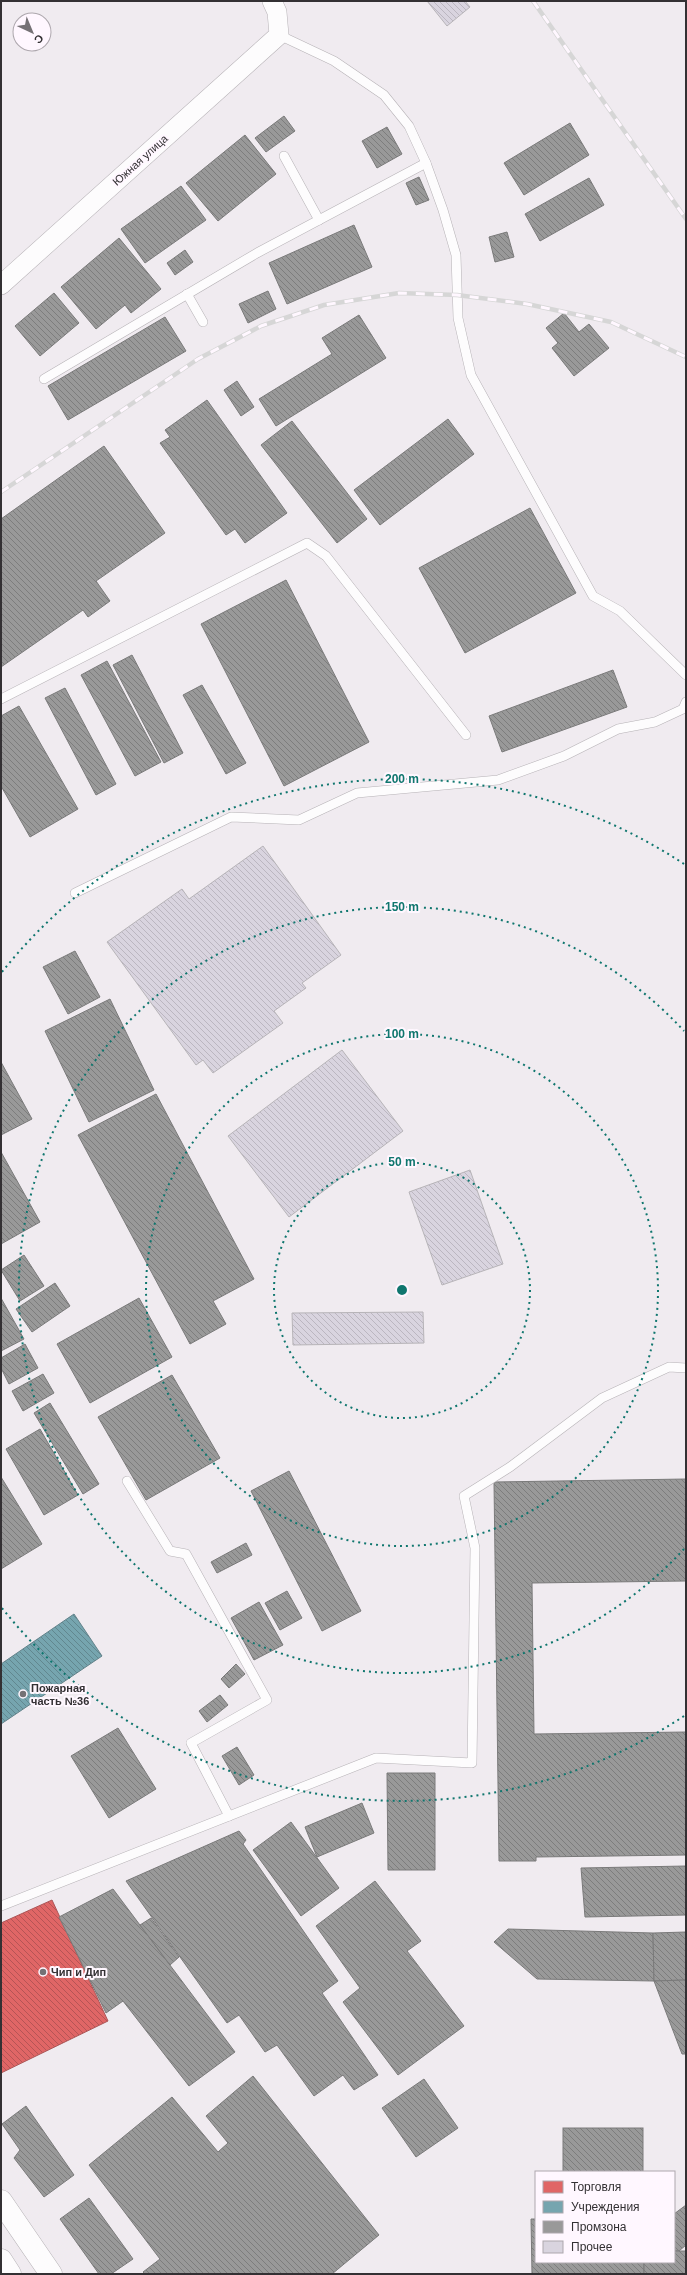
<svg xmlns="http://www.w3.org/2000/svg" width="687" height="2275" font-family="Helvetica,sans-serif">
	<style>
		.shops { fill: url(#shops-back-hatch); stroke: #ac5657 }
		.public { fill: url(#public-back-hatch); stroke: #62828a }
		.industry { fill: url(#industry-back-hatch); stroke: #7a7a7a }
		.building { fill: url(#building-back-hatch); stroke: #b7b4b8 }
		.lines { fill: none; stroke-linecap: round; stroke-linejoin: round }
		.service-casing { stroke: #b6b2b6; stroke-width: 10 }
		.minor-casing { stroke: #b6b2b6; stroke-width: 20 }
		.primary-casing { stroke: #b6b2b6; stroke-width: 23 }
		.service { stroke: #fdfcfd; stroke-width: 9 }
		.minor { stroke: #fdfcfd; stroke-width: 19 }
		.primary { stroke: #fdfcfd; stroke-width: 22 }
		.rail-casing { stroke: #d6d6d6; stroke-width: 4.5 }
		.rail { stroke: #fff7ff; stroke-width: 3; stroke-dasharray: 9; stroke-linecap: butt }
		.ring { fill: none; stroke: #0f766e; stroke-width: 2; stroke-dasharray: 2 4 }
		.poi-dot { fill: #757175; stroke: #fff7ff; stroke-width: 1.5 }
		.labels { text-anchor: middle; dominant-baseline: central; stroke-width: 4; stroke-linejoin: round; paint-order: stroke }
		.street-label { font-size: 11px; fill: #333033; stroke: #fff7ff }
		.poi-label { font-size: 11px; font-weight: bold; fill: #333033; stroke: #fff7ff; text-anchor: start }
		.centre { fill: #0f766e; stroke: #fff7ff; stroke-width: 2 }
		.ring-label { font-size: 12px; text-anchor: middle; font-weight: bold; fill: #0f766e; stroke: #fff7ff; stroke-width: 4; stroke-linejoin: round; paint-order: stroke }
	</style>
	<defs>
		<pattern id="shops-back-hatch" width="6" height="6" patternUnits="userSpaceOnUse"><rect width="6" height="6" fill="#e06666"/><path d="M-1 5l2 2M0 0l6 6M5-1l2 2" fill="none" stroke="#b65455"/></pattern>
		<pattern id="public-back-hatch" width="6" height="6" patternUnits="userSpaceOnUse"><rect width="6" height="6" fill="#76a5af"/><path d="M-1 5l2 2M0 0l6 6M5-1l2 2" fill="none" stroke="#61878f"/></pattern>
		<pattern id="industry-back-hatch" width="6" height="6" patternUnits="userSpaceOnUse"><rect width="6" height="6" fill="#999"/><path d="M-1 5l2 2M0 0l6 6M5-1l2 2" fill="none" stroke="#7d7d7d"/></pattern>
		<pattern id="building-back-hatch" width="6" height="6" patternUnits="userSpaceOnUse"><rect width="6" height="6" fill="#d9d4df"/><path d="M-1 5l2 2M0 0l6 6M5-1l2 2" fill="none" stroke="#bbb6c0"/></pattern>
	</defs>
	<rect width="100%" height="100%" fill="#f0ebf0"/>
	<polygon class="shops" points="52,1900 108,2021 1,2073 1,1923"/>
	<polygon class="public" points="74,1614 102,1656 1,1724 1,1664"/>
	<g class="industry">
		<polygon points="284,116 295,131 266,152 255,138"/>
		<polygon points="570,123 589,155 524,195 504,163"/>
		<polygon points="387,127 402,154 377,168 362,141"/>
		<polygon points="245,135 276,174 218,221 186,183"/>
		<polygon points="419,177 429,200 416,205 406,183"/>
		<polygon points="589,178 604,205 540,241 525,214"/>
		<polygon points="181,186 206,220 145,263 121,229"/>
		<polygon points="354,225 372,267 287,304 269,263"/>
		<polygon points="507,232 514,257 495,262 489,237"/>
		<polygon points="119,238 161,289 131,313 125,305 96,329 61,287"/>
		<polygon points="185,250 193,262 175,275 167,263"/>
		<polygon points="268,291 276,309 248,323 239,304"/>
		<polygon points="54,293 79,323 40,356 15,326"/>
		<polygon points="564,313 579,332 589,324 609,348 574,376 552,348 558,343 546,328"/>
		<polygon points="359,315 386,358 276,426 259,399 332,354 322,338"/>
		<polygon points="165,317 186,351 68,420 48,386"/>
		<polygon points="237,381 254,407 241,416 224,390"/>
		<polygon points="207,400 287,513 245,543 235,529 226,535 160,443 170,437 165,430"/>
		<polygon points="448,419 474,454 380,525 354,490"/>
		<polygon points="292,421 367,519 337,543 261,445"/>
		<polygon points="104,446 165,533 96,581 110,601 88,617 83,610 1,667 1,519"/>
		<polygon points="530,508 576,593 465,653 419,568"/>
		<polygon points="286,580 369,742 284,786 201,624"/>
		<polygon points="132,655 183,753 164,763 113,665"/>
		<polygon points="107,661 161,762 135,776 81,675"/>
		<polygon points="613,670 627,707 502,752 489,716"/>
		<polygon points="202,685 246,763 226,774 183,695"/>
		<polygon points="65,688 116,784 96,795 45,698"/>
		<polygon points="19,706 78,809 30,837 1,786 1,716"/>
		<polygon points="75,951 100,997 68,1014 43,967"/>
		<polygon points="110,999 154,1090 89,1122 45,1031"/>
		<polygon points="1,1062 32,1119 1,1135"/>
		<polygon points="156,1094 254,1279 213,1301 226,1324 190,1344 78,1135"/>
		<polygon points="1,1152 40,1222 1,1244"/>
		<polygon points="24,1255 44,1286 20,1301 1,1270"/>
		<polygon points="55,1283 70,1306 32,1332 16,1309"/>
		<polygon points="1,1298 24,1339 1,1351"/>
		<polygon points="139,1298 172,1357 90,1403 57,1344"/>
		<polygon points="25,1344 38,1368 9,1384 1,1368 1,1358"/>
		<polygon points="43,1374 54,1393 23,1411 12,1391"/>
		<polygon points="172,1375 220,1458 146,1500 98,1417"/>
		<polygon points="50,1403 99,1484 83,1494 34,1413"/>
		<polygon points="40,1429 78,1495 44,1515 6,1449"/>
		<polygon points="289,1471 361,1611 322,1631 251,1491"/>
		<polygon points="1,1477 42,1544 1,1569"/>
		<polygon points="686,1479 686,1581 532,1583 534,1734 686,1732 686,1855 536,1857 536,1861 499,1861 494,1482"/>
		<polygon points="246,1543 252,1555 217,1573 211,1562"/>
		<polygon points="287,1591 302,1618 280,1630 265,1603"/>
		<polygon points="259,1602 283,1645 254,1660 231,1618"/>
		<polygon points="236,1664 245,1674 229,1688 221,1679"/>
		<polygon points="220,1695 228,1705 207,1722 199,1711"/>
		<polygon points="118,1728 156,1789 109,1818 71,1756"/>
		<polygon points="237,1747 254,1775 239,1785 222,1756"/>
		<polygon points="387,1773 435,1773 435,1870 388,1870"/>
		<polygon points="362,1803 374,1833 317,1857 305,1827"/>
		<polygon points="291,1822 339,1888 301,1916 253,1850"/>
		<polygon points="239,1831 246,1840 243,1844 338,1981 322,1993 378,2075 354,2090 343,2075 314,2096 277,2045 265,2052 239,2015 227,2023 126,1881"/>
		<polygon points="686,1866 686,1915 585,1917 581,1868"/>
		<polygon points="375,1881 421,1941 407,1951 464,2026 398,2075 343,2002 360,1988 316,1926"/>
		<polygon points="113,1889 235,2052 189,2086 123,2001 106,2013 59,1917"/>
		<polygon points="151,1918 179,1957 170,1965 140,1925"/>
		<polygon points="508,1929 653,1933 654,1981 537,1979 494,1942"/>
		<polygon points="686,1932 686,1980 654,1981 653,1933"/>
		<polygon points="686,1980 686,2054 682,2054 654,1981"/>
		<polygon points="253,2076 379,2235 332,2274 145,2274 143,2272 160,2259 89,2165 172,2097 218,2152 228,2143 206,2116"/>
		<polygon points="424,2079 458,2128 416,2157 382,2108"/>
		<polygon points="26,2106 74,2175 44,2197 14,2158 20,2150 2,2124"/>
		<rect x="563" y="2128" width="80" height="44"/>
		<polygon points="89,2198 133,2259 111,2274 99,2274 60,2219"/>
		<polygon points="686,2205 686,2245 679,2251 674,2251 674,2214"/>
		<polygon points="531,2219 536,2219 536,2262 644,2262 644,2274 532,2274"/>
		<polygon points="674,2251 686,2251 686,2274 644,2274 644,2262 674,2262"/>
	</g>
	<g class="building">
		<polygon points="427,1 465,1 470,7 447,26"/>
		<polygon points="263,846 341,955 302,983 306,988 274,1011 283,1023 213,1073 203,1060 196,1065 107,942 182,889 189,899"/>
		<polygon points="342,1050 403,1131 289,1217 228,1136"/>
		<polygon points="470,1170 503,1264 442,1285 409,1192"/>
		<polygon points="423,1312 424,1343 293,1345 292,1313"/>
	</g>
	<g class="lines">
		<defs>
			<g id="service">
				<polyline points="279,35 334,61 384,95 409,126 426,163 443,210 456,255 458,318 471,375 593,596 620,611 686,675"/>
				<polyline points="284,156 319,220"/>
				<polyline points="187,294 203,322"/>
				<polyline points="44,379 257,253 426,163"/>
				<polyline points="1,699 307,543 326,556 466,735"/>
				<polyline points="75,893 231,817 299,820 357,793 498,780 564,756 618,729 655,722 683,709 686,702"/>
				<polyline points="127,1481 170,1551 186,1554 267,1700 191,1743 229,1816"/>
				<polyline points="1,1906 376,1758 472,1763 475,1548 464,1496 510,1467 602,1398 669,1367 686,1368"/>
			</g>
			<polyline id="minor" points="1,285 279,35 277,12 272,1"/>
			<g id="primary">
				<polyline points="1,2201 51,2274"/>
				<polyline points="1,2260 10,2274"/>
			</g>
		</defs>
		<use href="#service" class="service-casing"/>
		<use href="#minor" class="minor-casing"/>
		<use href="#primary" class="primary-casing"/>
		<use href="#service" class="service"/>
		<use href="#minor" class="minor"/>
		<use href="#primary" class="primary"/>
		<defs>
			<g id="rail">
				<polyline points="533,1 686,219"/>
				<polyline points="1,492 198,359 261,326 324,305 399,293 457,295 527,304 611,322 686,357"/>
			</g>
		</defs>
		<use href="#rail" class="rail-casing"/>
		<use href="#rail" class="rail"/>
	</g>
	<g class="ring">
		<circle cx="402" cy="1290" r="128"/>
		<circle cx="402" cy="1290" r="256"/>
		<path d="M684 1549A383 383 0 1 1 684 1031"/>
		<path d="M684 1716A511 511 0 0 1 2 1608M2 972A511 511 0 0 1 684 864"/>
	</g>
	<g class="poi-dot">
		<circle cx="23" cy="1694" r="4"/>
		<circle cx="43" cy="1972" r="4"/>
	</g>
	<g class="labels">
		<g class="street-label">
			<text transform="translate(140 160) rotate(-42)">Южная улица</text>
		</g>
		<g class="poi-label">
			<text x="31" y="1688">Пожарная<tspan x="31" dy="13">часть №36</tspan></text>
			<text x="51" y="1972">Чип и Дип</text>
		</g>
	</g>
	<circle cx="402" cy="1290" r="6" class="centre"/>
	<g class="ring-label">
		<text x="402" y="783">200 m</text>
		<text x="402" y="911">150 m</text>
		<text x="402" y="1038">100 m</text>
		<text x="402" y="1166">50 m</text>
	</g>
	<rect width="687" height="2275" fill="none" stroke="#333033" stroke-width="4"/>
	<rect x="535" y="2171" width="140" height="92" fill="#fff7ff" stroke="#ada7ad"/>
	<rect x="543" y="2181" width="20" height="12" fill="#e06666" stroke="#ada7ad"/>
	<text x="571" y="2191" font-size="12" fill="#333033">Торговля</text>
	<rect x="543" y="2201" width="20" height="12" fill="#76a5af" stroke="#ada7ad"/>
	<text x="571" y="2211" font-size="12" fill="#333033">Учреждения</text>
	<rect x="543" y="2221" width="20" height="12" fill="#999999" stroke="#ada7ad"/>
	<text x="571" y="2231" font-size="12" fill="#333033">Промзона</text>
	<rect x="543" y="2241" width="20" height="12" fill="#d9d4df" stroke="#ada7ad"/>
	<text x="571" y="2251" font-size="12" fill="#333033">Прочее</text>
	<g transform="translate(32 32) rotate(136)"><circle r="19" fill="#fff7ff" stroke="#ada7ad"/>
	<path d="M0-3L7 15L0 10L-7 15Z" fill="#757175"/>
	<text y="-6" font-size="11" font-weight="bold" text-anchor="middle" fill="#333033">С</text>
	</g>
</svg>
